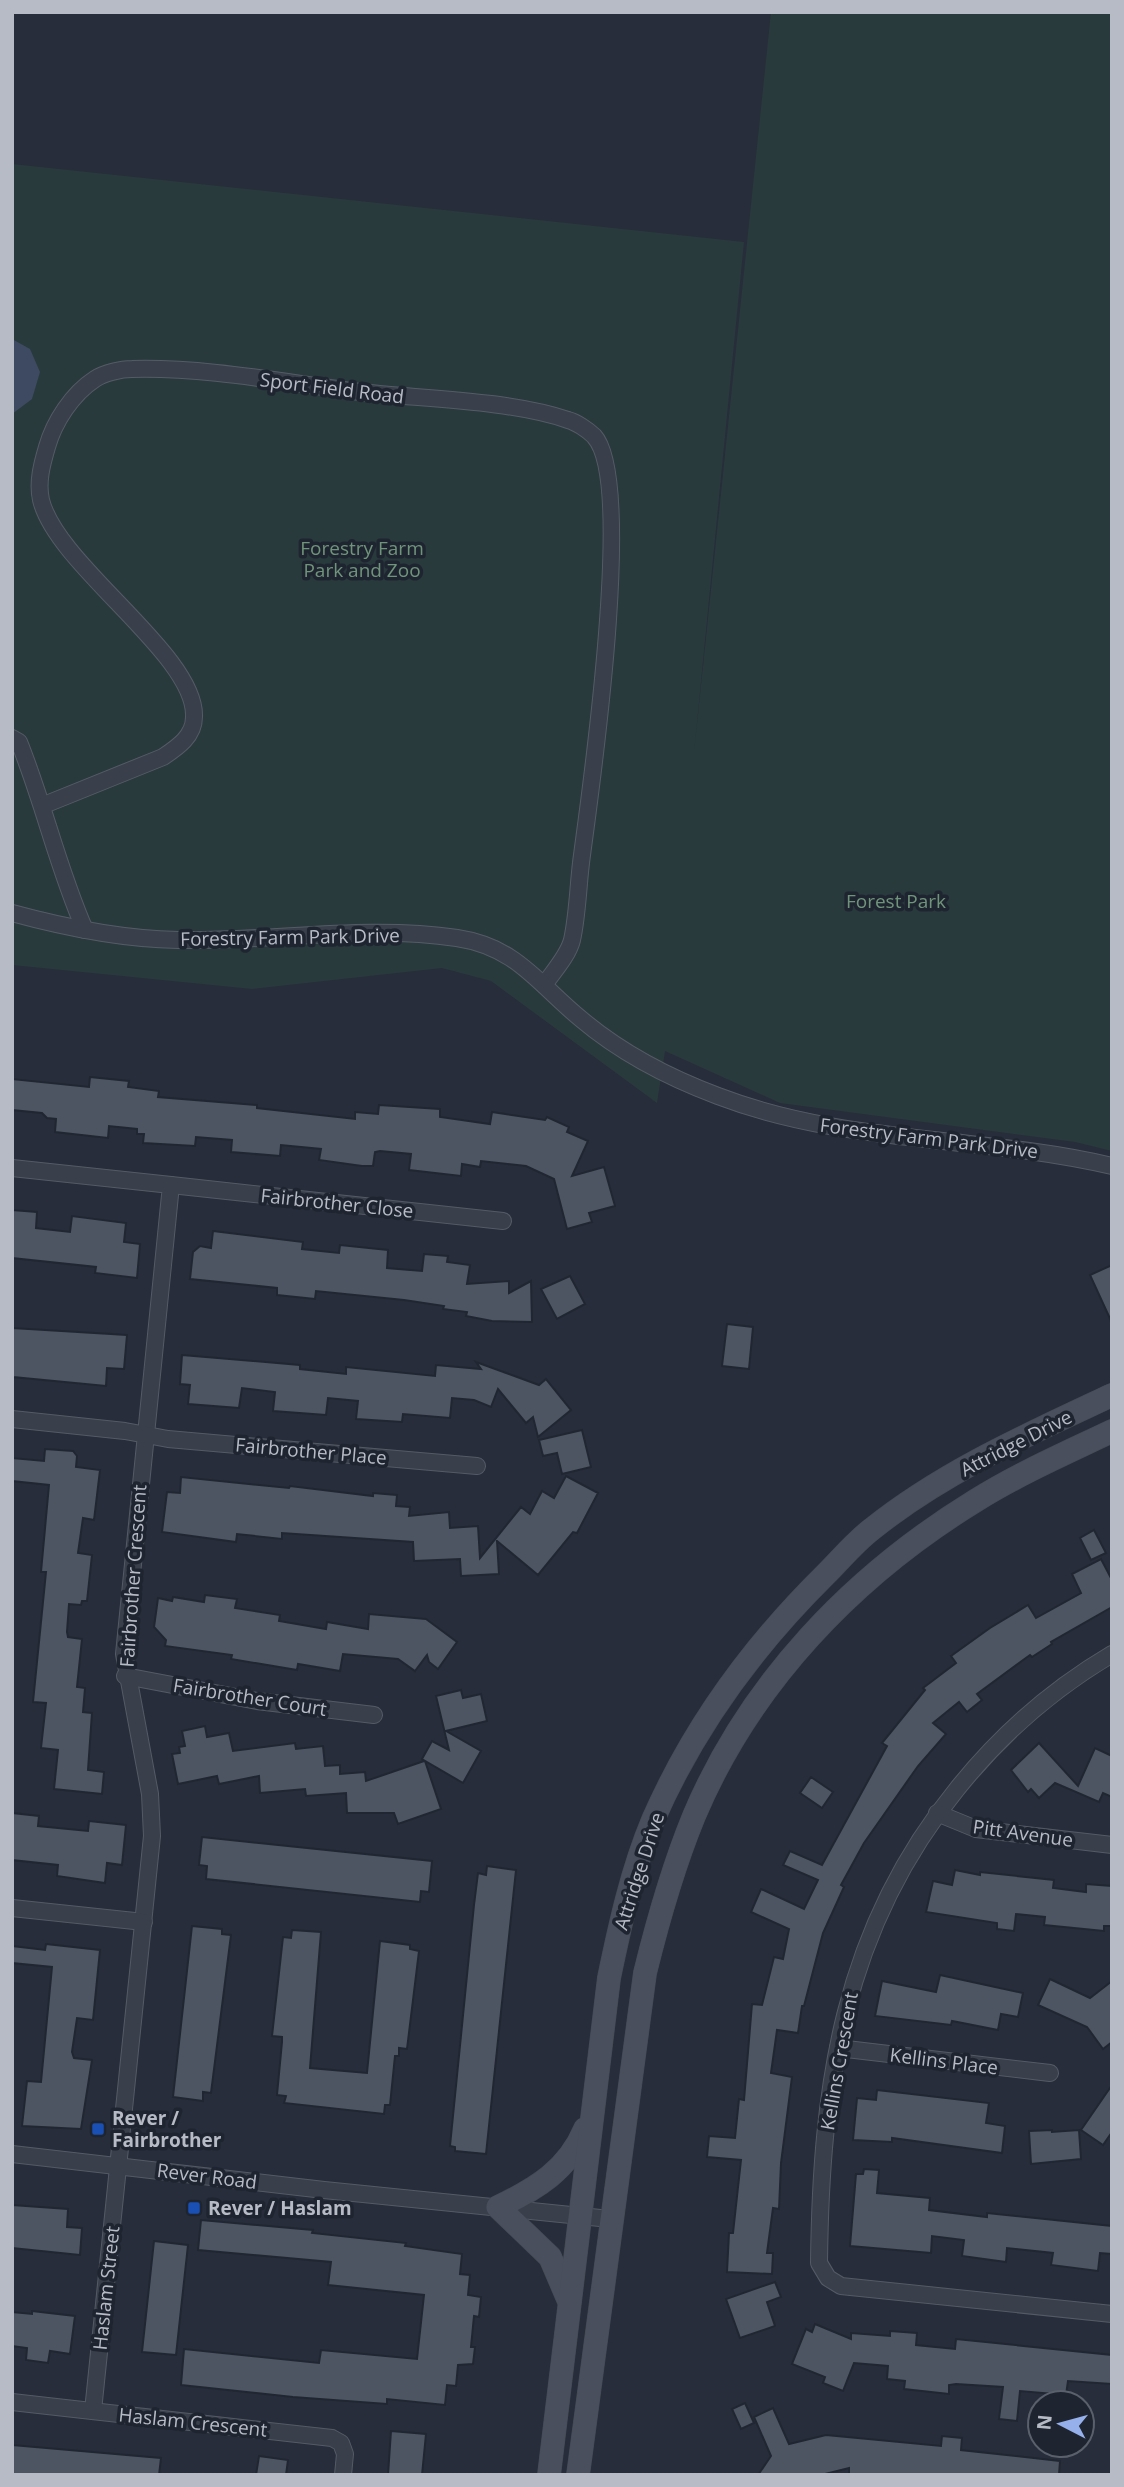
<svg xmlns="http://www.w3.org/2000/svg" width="1124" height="2487" font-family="'Open Sans',sans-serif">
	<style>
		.green { fill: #293a3c }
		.water { fill: #3e4a61 }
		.building { fill: #4d5563; stroke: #212732; stroke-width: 2 }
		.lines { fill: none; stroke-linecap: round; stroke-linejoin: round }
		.minor-casing { stroke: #555b66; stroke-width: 18 }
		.secondary-casing { stroke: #434954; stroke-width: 24 }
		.minor { stroke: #3a404b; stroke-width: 16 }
		.secondary { stroke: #494f5d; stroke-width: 23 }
		.transit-dot { fill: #1a4fb4; stroke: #1f2530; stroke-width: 2.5 }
		.labels { text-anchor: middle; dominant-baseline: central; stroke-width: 7; stroke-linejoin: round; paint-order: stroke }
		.street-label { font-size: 19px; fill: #b6bbc6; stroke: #1f2530 }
		.park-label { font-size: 19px; fill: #70947b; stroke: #1f2530 }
		.poi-label { font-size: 19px; font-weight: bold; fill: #b6bbc6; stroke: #1f2530; text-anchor: start }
	</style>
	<rect width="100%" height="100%" fill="#272d3a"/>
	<polygon class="green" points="771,12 1112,12 1112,1151 1075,1142 780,1103 665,1051 657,1103 491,981 442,968 252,989 12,965 12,164 744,242 694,753"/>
	<polygon class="water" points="12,339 30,349 40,372 32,399 12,414"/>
	<g class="building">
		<polygon points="90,1077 129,1081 128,1087 159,1091 158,1097 257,1105 257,1108 355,1119 355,1112 378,1114 379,1105 440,1109 440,1117 490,1124 492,1112 545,1120 547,1117 569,1127 567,1132 588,1141 572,1176 604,1167 615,1206 589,1213 592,1222 567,1229 554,1179 526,1166 481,1161 480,1167 462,1164 461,1176 409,1170 411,1154 380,1151 375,1152 373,1166 362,1166 319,1160 321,1149 281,1145 280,1156 231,1152 232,1140 196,1137 195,1146 143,1143 144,1134 137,1134 137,1129 109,1126 108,1138 55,1132 56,1119 47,1118 42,1113 12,1110 12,1079 89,1087"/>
		<polygon points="12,1210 37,1212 36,1228 70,1232 72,1216 126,1223 124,1242 140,1244 137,1278 95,1273 96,1267 12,1258"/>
		<polygon points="213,1231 303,1242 302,1249 339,1253 340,1245 388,1250 387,1268 422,1271 424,1254 448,1256 447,1262 470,1265 467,1284 509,1281 509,1293 531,1281 532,1322 492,1321 466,1316 467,1312 443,1309 444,1306 404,1300 316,1291 315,1299 277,1295 277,1288 190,1279 193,1252 200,1246 211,1248"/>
		<polygon points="1112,1265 1112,1323 1090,1275"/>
		<polygon points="570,1276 585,1304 557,1319 541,1289"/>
		<polygon points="727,1324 753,1327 749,1369 722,1366"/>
		<polygon points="12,1328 127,1335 124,1369 107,1368 106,1386 13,1377"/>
		<polygon points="182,1355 300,1365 300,1369 346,1374 346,1367 435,1376 436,1365 481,1369 476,1362 539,1385 546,1379 571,1410 538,1437 533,1417 526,1423 498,1389 491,1407 474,1400 452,1398 450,1418 403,1414 402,1422 356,1419 358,1401 328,1398 326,1415 273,1411 275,1392 242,1388 239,1408 188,1404 190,1385 180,1384"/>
		<polygon points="582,1430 591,1467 562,1474 557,1453 543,1456 539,1440"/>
		<polygon points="45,1449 73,1451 77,1456 76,1467 100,1470 94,1520 83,1518 78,1553 92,1555 87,1601 82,1601 81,1605 69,1604 67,1632 68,1637 82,1639 77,1687 85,1688 83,1712 92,1713 88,1770 104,1772 102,1794 54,1789 58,1750 41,1748 46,1703 33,1702 46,1572 41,1572 49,1485 12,1481 12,1458 44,1461"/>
		<polygon points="566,1476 598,1493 577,1533 573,1532 538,1575 497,1541 499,1574 461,1576 460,1559 414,1561 413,1542 282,1533 282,1539 237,1534 236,1542 162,1532 167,1492 180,1493 181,1477 289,1488 290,1486 373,1496 373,1493 397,1495 396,1506 410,1507 409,1516 449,1512 450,1528 478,1526 480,1558 521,1507 530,1514 542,1491 554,1498"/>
		<polygon points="1094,1530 1106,1553 1091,1560 1080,1538"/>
		<polygon points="1101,1559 1112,1580 1112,1607 1051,1642 1052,1644 1032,1657 1030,1655 977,1694 982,1700 967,1712 959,1702 933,1723 946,1734 918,1766 864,1843 841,1885 844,1887 823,1933 804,2006 802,2006 798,2033 777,2030 771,2073 792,2077 781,2163 779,2209 773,2208 767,2253 773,2253 772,2274 727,2272 729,2233 733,2233 741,2160 707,2157 709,2136 735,2138 739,2099 744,2100 752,2004 762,2005 774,1957 783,1959 789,1929 751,1912 761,1889 804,1909 818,1880 783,1865 790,1851 822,1865 887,1746 882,1743 925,1690 923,1688 956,1663 951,1656 990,1628 1028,1605 1036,1618 1081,1593 1072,1574"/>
		<polygon points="205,1595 237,1599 235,1608 280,1615 279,1621 326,1629 327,1622 368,1629 369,1614 426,1619 457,1642 438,1669 429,1662 427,1655 415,1671 398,1659 343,1654 340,1671 298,1664 297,1670 231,1659 232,1655 165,1646 166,1640 154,1627 158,1598 172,1601 173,1597 204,1602"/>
		<polygon points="461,1690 463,1698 481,1694 487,1721 446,1731 481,1751 463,1783 425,1761 441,1809 398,1824 394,1813 347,1813 346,1793 306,1796 305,1789 260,1793 259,1776 219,1784 217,1776 178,1784 172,1754 180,1753 179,1747 185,1746 182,1731 205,1726 207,1737 229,1733 233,1751 295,1743 296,1749 323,1746 325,1766 340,1765 340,1774 365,1772 366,1781 424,1761 422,1759 432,1741 449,1750 436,1696"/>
		<polygon points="1039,1743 1078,1786 1095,1748 1112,1756 1112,1797 1103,1793 1099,1802 1055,1783 1039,1798 1031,1789 1028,1792 1011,1770"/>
		<polygon points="811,1777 833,1792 822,1808 800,1793"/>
		<polygon points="12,1813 39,1816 38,1826 88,1831 89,1821 126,1825 122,1865 107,1863 105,1883 57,1876 58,1865 12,1860"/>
		<polygon points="202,1837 432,1861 429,1892 421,1891 420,1902 206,1879 207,1866 199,1865"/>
		<polygon points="487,1866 516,1870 486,2154 455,2151 455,2147 450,2146 474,1905 478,1873 486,1875"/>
		<polygon points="955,1870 980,1875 980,1872 1054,1880 1053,1888 1086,1892 1086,1884 1112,1886 1112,1926 1104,1926 1104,1931 1044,1925 1045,1917 1016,1914 1014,1931 997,1929 997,1923 926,1912 933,1881 952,1885"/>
		<polygon points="192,1926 222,1929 222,1934 231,1935 211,2093 203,2092 203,2101 173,2097"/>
		<polygon points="292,1930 321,1932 310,2068 367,2073 380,1941 410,1945 410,1949 419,1951 407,2049 399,2048 399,2056 395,2056 390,2105 385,2105 384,2114 284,2103 286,2096 277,2095 282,2042 282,2037 272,2036 283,1937 291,1938"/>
		<polygon points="46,1944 100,1950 93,2020 77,2018 72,2052 74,2058 92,2060 81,2129 22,2126 27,2081 41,2082 52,1967 12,1963 12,1946 45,1950"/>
		<polygon points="940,1975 1023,1993 1018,2017 1001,2014 998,2030 952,2021 951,2025 875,2016 882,1981 936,1992"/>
		<polygon points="1050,1979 1090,1998 1112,1981 1112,2042 1103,2049 1087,2027 1038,2005"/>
		<polygon points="1112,2085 1112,2132 1103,2145 1081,2130"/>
		<polygon points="877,2090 989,2103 986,2123 1005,2126 1002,2153 892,2138 892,2142 853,2140 857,2098 876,2100"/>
		<polygon points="1052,2130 1052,2132 1079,2130 1081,2159 1031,2164 1029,2131"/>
		<polygon points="864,2169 879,2170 877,2193 930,2198 929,2210 987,2217 987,2213 1112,2226 1112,2254 1100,2253 1098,2271 1051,2265 1053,2253 1007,2248 1006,2262 962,2256 964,2240 932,2236 931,2253 850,2246 856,2174 863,2174"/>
		<polygon points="12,2205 68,2209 67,2227 82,2228 80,2255 12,2248"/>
		<polygon points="201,2220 313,2230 312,2233 406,2243 405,2246 462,2254 460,2274 470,2275 468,2295 481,2297 479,2317 474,2316 471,2347 475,2347 473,2364 458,2365 456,2386 447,2385 445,2405 387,2399 387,2404 293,2397 181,2385 184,2349 319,2363 321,2350 417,2359 424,2295 328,2285 331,2262 198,2250"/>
		<polygon points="154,2241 188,2245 176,2355 142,2352"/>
		<polygon points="775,2282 781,2297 767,2302 775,2326 740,2338 726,2299"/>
		<polygon points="32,2311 75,2316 70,2354 50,2351 48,2363 26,2360 27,2348 12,2346 12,2312 32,2314"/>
		<polygon points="815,2324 851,2339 851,2333 890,2336 890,2331 917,2333 916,2345 955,2349 956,2339 1112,2355 1112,2384 1068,2381 1066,2395 1020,2391 1017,2421 999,2419 1003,2387 956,2384 949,2385 949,2394 904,2389 905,2381 887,2379 888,2366 854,2363 843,2391 823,2383 825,2377 792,2364 806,2329 812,2332"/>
		<polygon points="745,2403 754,2423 741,2429 732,2409"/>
		<polygon points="773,2408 789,2444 826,2435 941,2446 942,2436 962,2438 961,2450 1060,2461 1059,2475 849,2475 849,2468 821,2475 758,2475 771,2456 754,2417"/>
		<polygon points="391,2431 426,2434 422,2475 388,2475"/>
		<polygon points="12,2445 161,2458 159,2475 12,2475"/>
		<polygon points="259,2456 288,2460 286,2475 256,2475"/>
	</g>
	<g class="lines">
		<defs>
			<g id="minor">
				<path d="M 12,738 L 19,742 C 44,804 58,869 85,930"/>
				<path d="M 44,805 L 163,757 C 178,747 194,736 194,717 C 197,655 57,566 41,500 C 37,482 42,464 47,447 C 54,422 72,394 95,379 C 104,373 121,369 132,369 C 211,367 291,384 369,393 C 428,399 514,401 568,420 C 576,422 588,430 594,436 C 635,480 591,787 582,855 C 578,883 578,913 572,940 C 568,956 553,972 544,985"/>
				<path d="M 12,913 C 67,928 122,939 178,940 C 271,942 365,924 457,938 C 517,947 538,984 581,1019 C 620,1052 670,1078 718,1096 C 846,1145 980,1135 1112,1166"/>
				<polyline points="12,1168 171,1185 124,1654 150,1794 152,1836 93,2411"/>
				<polyline points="171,1185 503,1221"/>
				<polyline points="12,1419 125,1431 168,1439 477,1466"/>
				<path d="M 1112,1654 C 1051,1690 1001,1734 957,1789 C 842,1930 821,2087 819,2263 L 828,2278 L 841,2286 L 1112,2314"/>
				<polyline points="125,1676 257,1701 374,1715"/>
				<polyline points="937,1813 976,1829 1112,1845"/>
				<polyline points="12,1908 144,1922"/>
				<polyline points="838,2048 1050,2073"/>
				<polyline points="12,2154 324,2190 610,2219"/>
				<polyline points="12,2402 332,2438 341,2443 345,2454 343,2475"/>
			</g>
			<g id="secondary">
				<path d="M 568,2299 L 550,2257 L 498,2207 C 536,2189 568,2170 585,2129"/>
				<path d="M 549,2475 L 609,1978 C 620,1925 632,1870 653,1820 C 694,1726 754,1645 826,1574 C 841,1559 855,1542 872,1529 C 943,1472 1029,1434 1112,1395"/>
				<path d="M 578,2475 L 645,1973 C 658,1920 673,1867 694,1816 C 750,1683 853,1576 975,1501 C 1018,1474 1066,1453 1112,1431"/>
			</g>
		</defs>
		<use href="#minor" class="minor-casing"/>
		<use href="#secondary" class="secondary-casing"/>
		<use href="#minor" class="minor"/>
		<use href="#secondary" class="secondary"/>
	</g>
	<g class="transit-dot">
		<rect x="91" y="2122" width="14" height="14" rx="3.5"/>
		<rect x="187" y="2201" width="14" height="14" rx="3.5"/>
	</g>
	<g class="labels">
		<g class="street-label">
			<text transform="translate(332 388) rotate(7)">Sport Field Road</text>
			<text transform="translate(290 937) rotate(-1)">Forestry Farm Park Drive</text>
			<text transform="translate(929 1138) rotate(7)">Forestry Farm Park Drive</text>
			<text transform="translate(337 1203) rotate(6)">Fairbrother Close</text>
			<text transform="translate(1016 1443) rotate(-27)">Attridge Drive</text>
			<text transform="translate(311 1451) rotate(5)">Fairbrother Place</text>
			<text transform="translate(133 1576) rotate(-86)">Fairbrother Crescent</text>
			<text transform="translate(250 1697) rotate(9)">Fairbrother Court</text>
			<text transform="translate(1023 1833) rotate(8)">Pitt Avenue</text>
			<text transform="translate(639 1871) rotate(-72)">Attridge Drive</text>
			<text transform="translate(839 2061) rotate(-80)">Kellins Crescent</text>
			<text transform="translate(944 2061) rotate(7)">Kellins Place</text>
			<text transform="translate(207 2176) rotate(7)">Rever Road</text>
			<text transform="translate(106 2288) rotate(-84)">Haslam Street</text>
			<text transform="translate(193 2422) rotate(6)">Haslam Crescent</text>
		</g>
		<g class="park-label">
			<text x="362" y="548">Forestry Farm<tspan x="362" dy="22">Park and Zoo</tspan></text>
			<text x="896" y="901">Forest Park</text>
		</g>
		<g class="poi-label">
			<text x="112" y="2118">Rever /<tspan x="112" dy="22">Fairbrother</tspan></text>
			<text x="208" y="2208">Rever / Haslam</text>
		</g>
	</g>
	<rect width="1124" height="2487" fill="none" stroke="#b6bbc6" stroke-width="28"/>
	<g transform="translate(1061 2424) rotate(276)"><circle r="33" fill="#1f2530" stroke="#5b616c" stroke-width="2"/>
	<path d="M0-5L12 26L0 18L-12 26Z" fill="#96b0eb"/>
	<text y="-10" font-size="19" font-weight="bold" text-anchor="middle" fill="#b6bbc6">N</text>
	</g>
</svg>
